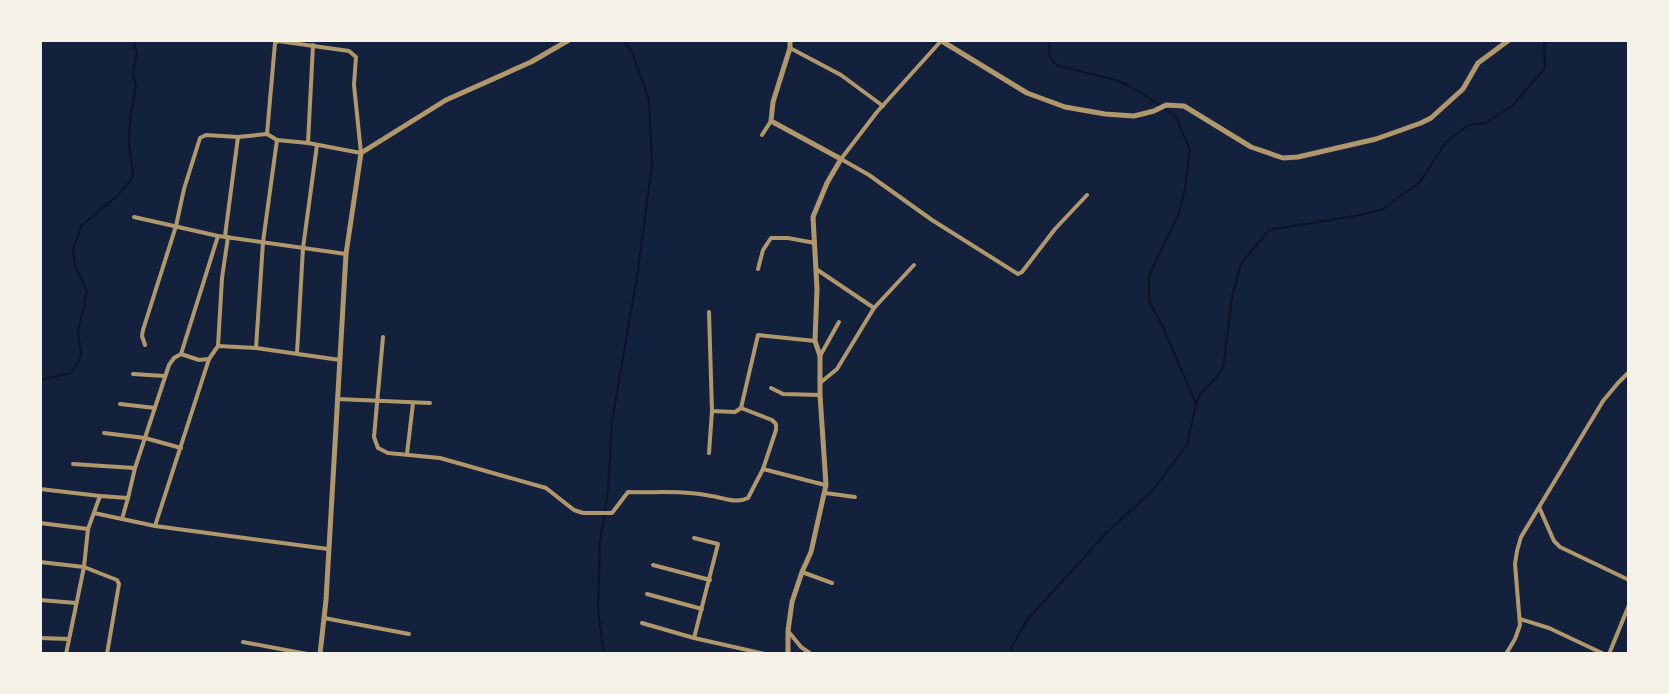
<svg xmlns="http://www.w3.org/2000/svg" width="1669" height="694" font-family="'Archivo Narrow',sans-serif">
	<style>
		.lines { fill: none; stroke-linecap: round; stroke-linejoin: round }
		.stream { stroke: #0b132b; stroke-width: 2 }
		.minor { stroke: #b1986c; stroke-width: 4 }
		.tertiary { stroke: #b1986c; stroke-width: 5 }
	</style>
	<rect width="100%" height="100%" fill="#14213d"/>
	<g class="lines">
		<g class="stream">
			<polyline points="40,380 71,373 79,361 81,354 78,332 87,292 75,265 73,249 82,225 116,197 131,180 133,174 129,144 130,120 136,85 133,74 137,53 133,40"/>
			<polyline points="1196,404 1201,393 1215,379 1223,368 1232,297 1241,264 1269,230 1355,216 1381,210 1420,182 1446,142 1468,125 1486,123 1512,106 1545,68 1544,44 1549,40"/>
			<polyline points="604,654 598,611 600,541 608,492 612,421 638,271 652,163 649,100 632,52 624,40"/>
			<path d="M 1013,654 L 1011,648 L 1027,620 L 1108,531 L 1152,491 L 1187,445 L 1196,404 L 1162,325 L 1149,301 L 1149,276 L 1179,213 L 1185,189 L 1190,150 L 1176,117 L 1140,92 L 1119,81 L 1058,66 C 1048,58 1048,52 1050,40"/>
		</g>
		<g class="minor">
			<polyline points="941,41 877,112 841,159 869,175 932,220 1018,274 1022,272 1055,229 1087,195"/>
			<polyline points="790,48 841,75 883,106"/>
			<polyline points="762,135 771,121"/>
			<polyline points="308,143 313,45"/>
			<polyline points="134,217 218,236 346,254"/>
			<polyline points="225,236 238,137"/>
			<polyline points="758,269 763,250 771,238 788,238 815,243"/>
			<polyline points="816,269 874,308"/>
			<polyline points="709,312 712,411 735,412 741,408 758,335 815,341"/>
			<path d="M 383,337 L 374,437 L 378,448 L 388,453 L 440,458 L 546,488 L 574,510 L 583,513 L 612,513 L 628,492 C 656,493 683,490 711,496 C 725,498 736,504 748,498 L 763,469 L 825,485"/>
			<polyline points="145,345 142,336 143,330 176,226 184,189 200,138 206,135 238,137 267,134 277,140 308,143 361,153 354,85 356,57 349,51 278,41 275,43 267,134"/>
			<polyline points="218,346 222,278 228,237"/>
			<polyline points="256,348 263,242 277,140"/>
			<polyline points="297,353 303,248 317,145"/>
			<polyline points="181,354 218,236"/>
			<polyline points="820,356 839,322"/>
			<polyline points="133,374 165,376"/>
			<polyline points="820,383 837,369 874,308 914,265"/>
			<polyline points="771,388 783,394 820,395"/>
			<polyline points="337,399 430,403"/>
			<polyline points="120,404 155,408"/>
			<polyline points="741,408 772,420 776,424 776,430 763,469"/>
			<polyline points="104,433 145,438 181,448"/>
			<polyline points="709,453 712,411"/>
			<polyline points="407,454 413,403"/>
			<polyline points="73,464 134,468"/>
			<polyline points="40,489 100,496"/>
			<polyline points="825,493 855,497"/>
			<polyline points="1539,507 1554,541 1560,547 1629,580"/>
			<polyline points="94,513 155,526 328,549"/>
			<polyline points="122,519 128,498"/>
			<polyline points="40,523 88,529"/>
			<polyline points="155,526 209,359"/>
			<polyline points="40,562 84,567 117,580 119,584 107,654"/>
			<polyline points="653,565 710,580"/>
			<polyline points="802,572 832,583"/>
			<polyline points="647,594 702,609"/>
			<polyline points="40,600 76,603"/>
			<polyline points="324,618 409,634"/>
			<polyline points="1520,619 1549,628 1604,654"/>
			<polyline points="642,623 694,638 765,654"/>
			<polyline points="788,631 801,647 811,654"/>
			<polyline points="40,638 68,639"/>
			<polyline points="694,638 718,544 694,538"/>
			<polyline points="243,642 307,654"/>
			<polyline points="66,654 84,567 88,529 100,496 128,498 135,468 169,365 174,358 181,354 199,360 209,359 218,346 256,348 340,360"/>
			<polyline points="1506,654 1515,639 1520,625 1515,564 1517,551 1521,537 1603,401 1618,383 1629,372"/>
			<polyline points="1609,654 1629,605"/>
		</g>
		<g class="tertiary">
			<polyline points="940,40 1027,93 1065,107 1105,114 1134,116 1154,111 1166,105 1184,106 1251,147 1283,158 1298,157 1376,139 1421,123 1431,118 1463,89 1478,63 1509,40"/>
			<polyline points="320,654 326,600 346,254 361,153 446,100 531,62 569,40"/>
			<polyline points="788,654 788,631 792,602 802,572 811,552 826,485 820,395 820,356 815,341 817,289 813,217 827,183 841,159 771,121 773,102 790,48 790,40"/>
		</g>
	</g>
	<rect width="1669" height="694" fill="none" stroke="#f6f1e7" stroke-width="84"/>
</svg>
